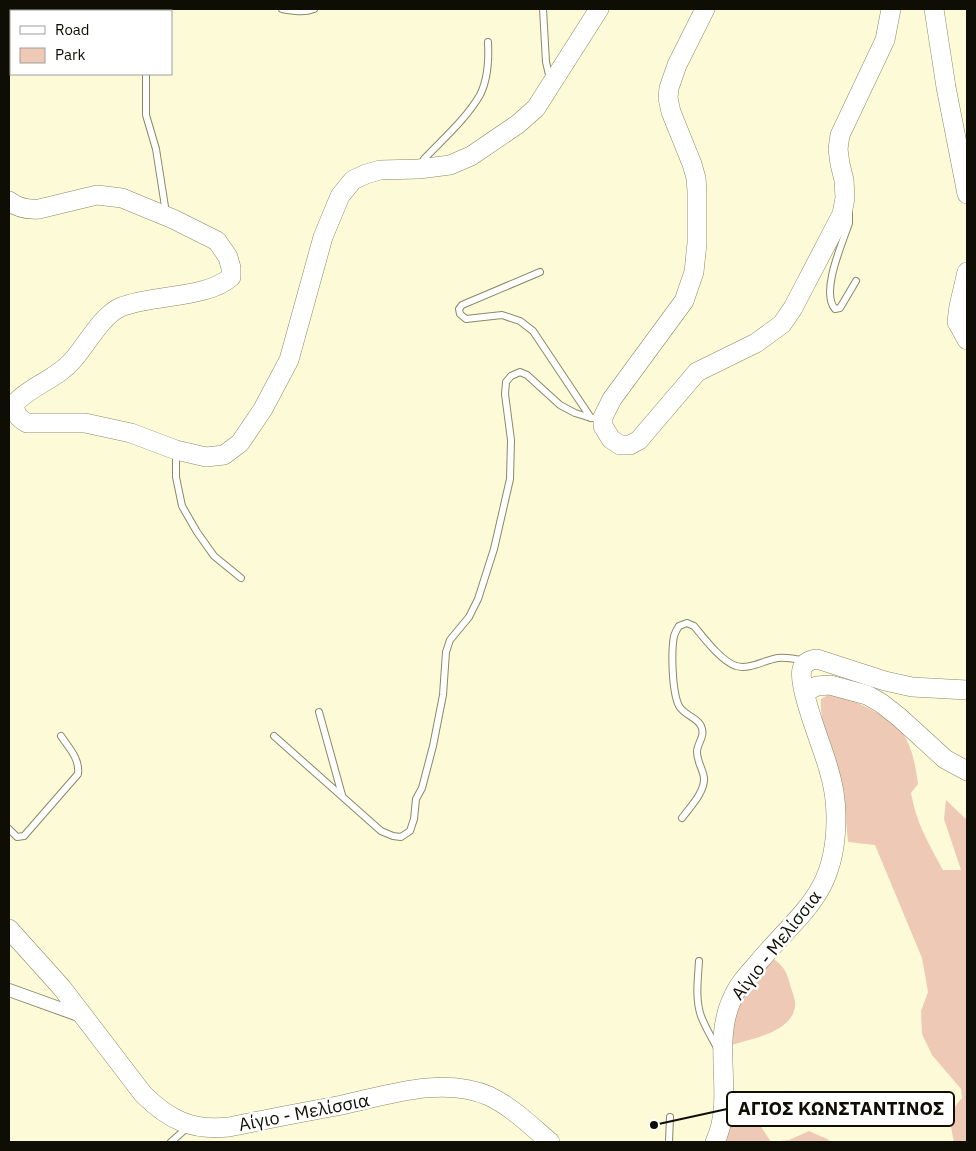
<svg xmlns="http://www.w3.org/2000/svg" width="976" height="1151" font-family="'IBM Plex Sans',sans-serif">
	<style>
		.green { fill: #eec9b5 }
		.lines { fill: none; stroke-linecap: round; stroke-linejoin: round }
		.service-casing { stroke: #8a8868; stroke-width: 8 }
		.minor-casing { stroke: #8a8868; stroke-width: 14 }
		.secondary-casing { stroke: #8a8868; stroke-width: 20 }
		.service { stroke: #fff; stroke-width: 6 }
		.minor { stroke: #fff; stroke-width: 12 }
		.secondary { stroke: #fff; stroke-width: 19 }
		.labels { text-anchor: middle; dominant-baseline: central; stroke-width: 5; stroke-linejoin: round; paint-order: stroke }
		.street-label { font-size: 18px; fill: #0f0e04; stroke: #fff }
		.leader { fill: none; stroke: #0f0e04; stroke-width: 2 }
		.callout-dot { fill: #0f0e04; stroke: #fff; stroke-width: 2 }
		.callout { fill: #fff; stroke: #0f0e04; stroke-width: 2 }
		.callout-label { font-size: 19px; text-anchor: middle; font-weight: bold; fill: #0f0e04 }
	</style>
	<rect width="100%" height="100%" fill="#fdfbd7"/>
	<g class="green">
		<path d="M 828,695 C 844,697 857,702 872,710 C 878,714 887,717 892,721 C 911,737 915,762 918,784 L 911,793 C 916,823 929,844 943,870 L 961,870 L 944,819 L 946,800 L 967,820 L 967,1142 L 954,1142 C 950,1122 947,1115 962,1098 L 961,1089 L 932,1055 L 922,1034 L 921,1011 L 928,992 L 922,958 L 875,845 L 848,842 C 846,817 843,791 836,766 C 831,744 819,722 821,699 Z"/>
		<path d="M 771,957 C 785,967 787,972 791,988 C 793,994 796,1001 795,1007 C 791,1033 750,1039 729,1046 L 730,1014 Z"/>
		<polygon points="733,1098 746,1101 752,1113 771,1142 789,1140 809,1131 827,1139 831,1142 726,1142 731,1121"/>
	</g>
	<g class="lines">
		<defs>
			<g id="service">
				<polyline points="112,9 118,11"/>
				<path d="M 282,9 C 293,11 304,13 314,9"/>
				<polyline points="543,9 546,62 550,79"/>
				<polyline points="136,11 136,9"/>
				<polyline points="146,74 146,115 156,149 166,213"/>
				<path d="M 421,165 L 424,159 C 443,139 466,119 480,95 C 488,79 489,60 488,42"/>
				<path d="M 849,214 L 849,223 C 843,242 820,292 835,309 L 840,308 L 856,281"/>
				<polyline points="540,272 462,305 459,309 460,314 466,319 502,315 520,321 533,331 591,418"/>
				<polyline points="176,451 176,477 182,506 197,532 214,556 241,578"/>
				<polyline points="319,712 342,795"/>
				<polyline points="274,736 381,831 393,836 401,837 410,831 414,819 416,799 422,788 433,746 443,695 446,652 450,640 469,617 478,599 494,549 510,479 511,440 505,394 506,382 511,376 520,372 527,375 560,405 575,413 591,418 602,417"/>
				<path d="M 682,818 C 690,807 705,792 704,778 C 703,769 697,762 697,752 C 697,743 706,736 701,726 C 697,717 685,716 679,706 C 672,692 671,652 674,636 C 675,633 677,629 679,626 L 687,623 L 694,626 C 704,638 721,661 736,666 C 750,670 764,660 778,658 C 787,657 796,659 805,661"/>
				<path d="M 9,829 L 17,837 L 24,836 L 78,774 C 80,759 69,748 61,736"/>
				<path d="M 699,961 C 698,979 695,999 701,1016 C 705,1027 712,1038 717,1048"/>
				<polyline points="171,1142 189,1126"/>
				<polyline points="669,1142 670,1117"/>
			</g>
			<polyline id="minor" points="9,990 84,1017"/>
			<g id="secondary">
				<polyline points="705,9 677,65 669,88 668,98 671,112 692,164 696,178 697,191 697,243 694,272 684,301 612,399 603,417 603,426 611,439 620,445 630,445 639,440 697,372 756,343 782,324 793,308 842,214 845,198 844,180 840,164 838,149 840,135 885,40 891,9"/>
				<polyline points="934,9 946,87 967,194"/>
				<path d="M 9,201 C 18,208 28,210 39,209 L 97,195 L 122,198 L 173,219 L 217,241 L 228,257 L 231,268 L 231,277 C 206,299 153,294 121,307 C 102,315 87,344 73,360 C 57,379 32,385 15,403 C 14,413 18,418 27,423 L 85,423 L 131,433 L 176,450 L 206,457 L 224,455 L 240,443 L 263,409 L 289,360 L 323,237 L 340,196 L 353,180 L 366,174 L 380,170 L 419,169 L 450,165 L 471,156 L 518,124 L 536,108 L 599,9"/>
				<polyline points="967,272 959,306 957,322 967,340"/>
				<polyline points="805,692 817,686 830,685 867,695 881,703 899,717 945,759 967,771"/>
				<path d="M 9,929 L 62,988 L 143,1094 C 169,1120 192,1131 229,1127 C 267,1119 304,1112 342,1105 C 388,1095 443,1076 489,1096 C 512,1107 531,1126 550,1142"/>
				<path d="M 715,1142 C 736,1098 710,1044 733,997 C 738,985 748,974 757,964 C 801,911 837,894 836,816 C 836,800 833,783 828,767 C 823,748 797,686 802,669 C 804,663 810,660 817,659 L 885,681 L 912,687 L 967,690"/>
			</g>
		</defs>
		<use href="#service" class="service-casing"/>
		<use href="#minor" class="minor-casing"/>
		<use href="#secondary" class="secondary-casing"/>
		<use href="#service" class="service"/>
		<use href="#minor" class="minor"/>
		<use href="#secondary" class="secondary"/>
	</g>
	<g class="labels">
		<g class="street-label">
			<text transform="translate(776 945) rotate(-52)">Αίγιο - Μελίσσια</text>
			<text transform="translate(304 1112) rotate(-11)">Αίγιο - Μελίσσια</text>
		</g>
	</g>
	<path class="leader" d="M654 1125L727 1109"/>
	<circle class="callout-dot" cx="654" cy="1125" r="5"/>
	<rect class="callout" x="727" y="1092" width="227" height="34" rx="5"/>
	<g class="callout-label">
		<text x="841" y="1115">ΑΓΙΟΣ ΚΩΝΣΤΑΝΤΙΝΟΣ</text>
	</g>
	<rect width="976" height="1151" fill="none" stroke="#0f0e04" stroke-width="20"/>
	<rect x="10" y="10" width="162" height="65" fill="#ffffff" stroke="#9f9f9b"/>
	<rect x="20" y="26" width="25" height="8" fill="#ffffff" stroke="#9f9f9b"/>
	<text x="55" y="35" font-size="15" fill="#0f0e04">Road</text>
	<rect x="20" y="48" width="25" height="15" fill="#eec9b5" stroke="#9f9f9b"/>
	<text x="55" y="60" font-size="15" fill="#0f0e04">Park</text>
</svg>
